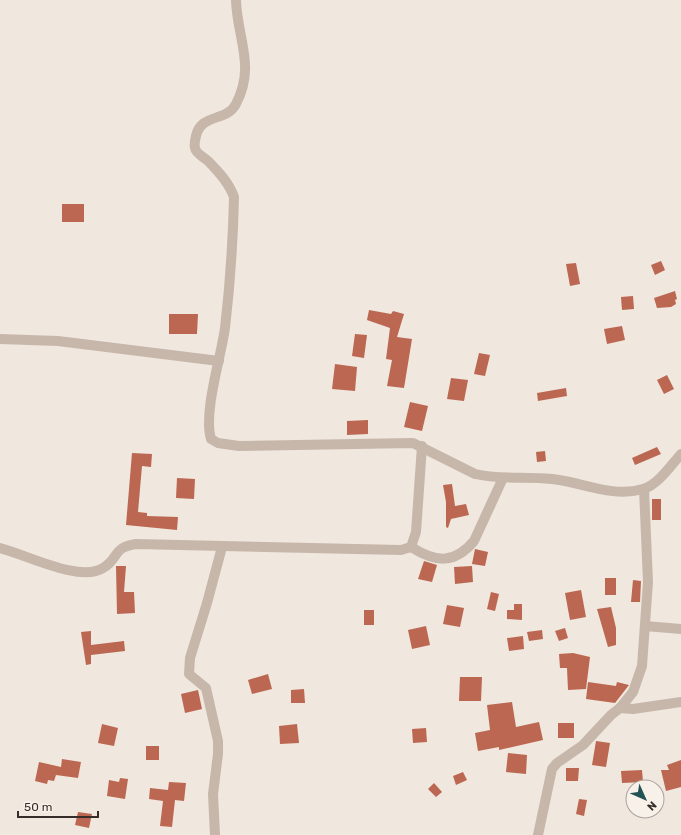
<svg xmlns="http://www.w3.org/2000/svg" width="681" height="835" font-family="Rubik,sans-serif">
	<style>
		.building { fill: #bb6751 }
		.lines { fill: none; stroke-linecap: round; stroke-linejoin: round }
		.minor { stroke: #c7b7ab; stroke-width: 10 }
	</style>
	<rect width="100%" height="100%" fill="#f0e7de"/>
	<g class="building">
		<rect x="62" y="204" width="22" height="18"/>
		<polygon points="661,261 665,270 655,275 651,265"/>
		<polygon points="576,263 580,284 570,286 566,264"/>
		<polygon points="675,291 677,299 675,300 676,304 671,307 657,308 654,298"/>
		<polygon points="633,296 634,309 622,310 621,297"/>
		<polygon points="369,310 391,314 393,311 404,314 397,337 412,339 404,388 387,386 392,360 386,359 390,328 367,320"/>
		<polygon points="169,314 198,314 197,334 169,334"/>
		<polygon points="622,326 625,340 607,344 604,329"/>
		<polygon points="355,334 367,335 364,358 352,356"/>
		<polygon points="479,353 490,355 485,376 474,374"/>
		<polygon points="335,364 357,367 355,391 332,389"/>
		<polygon points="667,375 674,389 664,394 657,380"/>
		<polygon points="451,378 468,380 464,401 447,399"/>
		<polygon points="566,388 567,396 538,401 537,393"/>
		<polygon points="410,402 428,406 422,431 404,427"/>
		<polygon points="368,420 368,434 347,435 347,421"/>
		<polygon points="657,447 661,454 635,465 632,458"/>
		<polygon points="545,451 546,461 537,462 536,452"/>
		<polygon points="132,453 152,454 151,467 142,466 138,512 147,513 147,516 178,517 177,530 126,525"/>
		<polygon points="177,478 195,479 194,499 176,498"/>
		<polygon points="452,484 455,506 466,504 469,515 451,519 448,528 446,527 446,502 443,485"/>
		<rect x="652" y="499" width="9" height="21"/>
		<polygon points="475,549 488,552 485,566 472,564"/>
		<polygon points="424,561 437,565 432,582 418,579"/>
		<polygon points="116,566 126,566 124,592 134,592 135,613 117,614"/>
		<polygon points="472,566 473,582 455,584 454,567"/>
		<rect x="605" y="578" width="11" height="17"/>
		<polygon points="633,580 641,581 640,602 631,602"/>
		<polygon points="581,590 586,617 570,620 565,593"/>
		<polygon points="491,592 499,594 495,611 487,609"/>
		<polygon points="514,604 522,604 522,620 507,619 507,610 514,610"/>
		<polygon points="447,605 464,608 460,627 443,624"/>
		<polygon points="611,607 616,628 616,645 608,647 597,609"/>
		<rect x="364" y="610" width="10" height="15"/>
		<polygon points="426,626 430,645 412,649 408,630"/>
		<polygon points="565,628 568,638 559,641 555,631"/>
		<polygon points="542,630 543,639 529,641 527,632"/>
		<polygon points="91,631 91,645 124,641 125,651 91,655 91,664 86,665 81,632"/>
		<polygon points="523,636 524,649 509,651 507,638"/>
		<polygon points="573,653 590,657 586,689 568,690 567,668 560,668 559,654"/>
		<polygon points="268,674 272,689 252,694 248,680"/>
		<polygon points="460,677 482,677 481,701 459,701"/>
		<polygon points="588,682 616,686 617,682 629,685 615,703 586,699"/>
		<polygon points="304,689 305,703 291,703 291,690"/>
		<polygon points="198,690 202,709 185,713 181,694"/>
		<polygon points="512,702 516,727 539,722 543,740 499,750 499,747 478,751 475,733 490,730 487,705"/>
		<rect x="558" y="723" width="16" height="15"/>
		<polygon points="102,724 118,728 114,746 98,743"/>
		<polygon points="297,724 299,743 280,744 279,726"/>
		<polygon points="426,728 427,742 413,743 412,729"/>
		<polygon points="596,741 610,743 606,767 592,765"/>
		<rect x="146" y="746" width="13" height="14"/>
		<polygon points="508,753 527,755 526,774 506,772"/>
		<polygon points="62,759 81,762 78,778 56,775 54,781 48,780 47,784 35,781 39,762 61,767"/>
		<polygon points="681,760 681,787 666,791 661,770 669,770 667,765"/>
		<polygon points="566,768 579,768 578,781 566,781"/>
		<polygon points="642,770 643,782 622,783 621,771"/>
		<polygon points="463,772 467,780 456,785 453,776"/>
		<polygon points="120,778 128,779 125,799 107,796 109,780 119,782"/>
		<polygon points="169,782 186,783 184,801 175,800 172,827 160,826 163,801 149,799 150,788 168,790"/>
		<polygon points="434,783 442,792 436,797 428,789"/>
		<polygon points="579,799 587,800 584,816 576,814"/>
		<polygon points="78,812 92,814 89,828 75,825"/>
	</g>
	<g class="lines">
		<g class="minor">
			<path d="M 236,0 C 237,38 256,66 236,104 C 227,122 201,113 196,136 C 195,140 194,144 195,148 C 196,154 204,157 208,161 C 219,172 229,183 234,197 C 233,241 230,285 225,328 C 221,357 203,413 211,439 L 218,443 L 239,446 L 413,443 L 475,474 C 500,480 526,476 552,479 C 582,482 612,498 643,489 C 658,485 671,465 681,454"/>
			<polyline points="0,339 58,341 219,361"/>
			<path d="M 411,547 C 435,562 454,565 474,541 L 503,478"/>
			<path d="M 0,548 C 25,554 80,583 103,568 C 120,558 111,548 136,544 L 401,550 L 411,547 L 416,532 L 422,446"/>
			<polyline points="645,626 681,629"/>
			<polyline points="620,708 633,709 681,702"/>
			<polyline points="215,835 213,794 218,754 218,741 206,688 189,674 190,658 207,603 222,547"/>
			<polyline points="538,835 552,769 557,763 583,745 611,715 620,708 633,692 642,666 648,582 644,489"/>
		</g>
	</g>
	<g transform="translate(645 799) rotate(135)"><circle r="19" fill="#f8f1ea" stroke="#aaa39d"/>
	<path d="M0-3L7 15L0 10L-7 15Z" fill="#235254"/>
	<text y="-6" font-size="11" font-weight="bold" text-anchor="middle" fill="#362d2a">N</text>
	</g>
	<path d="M18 811v6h80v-6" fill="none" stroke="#362d2a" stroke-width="2"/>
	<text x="24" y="811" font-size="12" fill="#362d2a" stroke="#f8f1ea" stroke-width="3" paint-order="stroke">50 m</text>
</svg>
